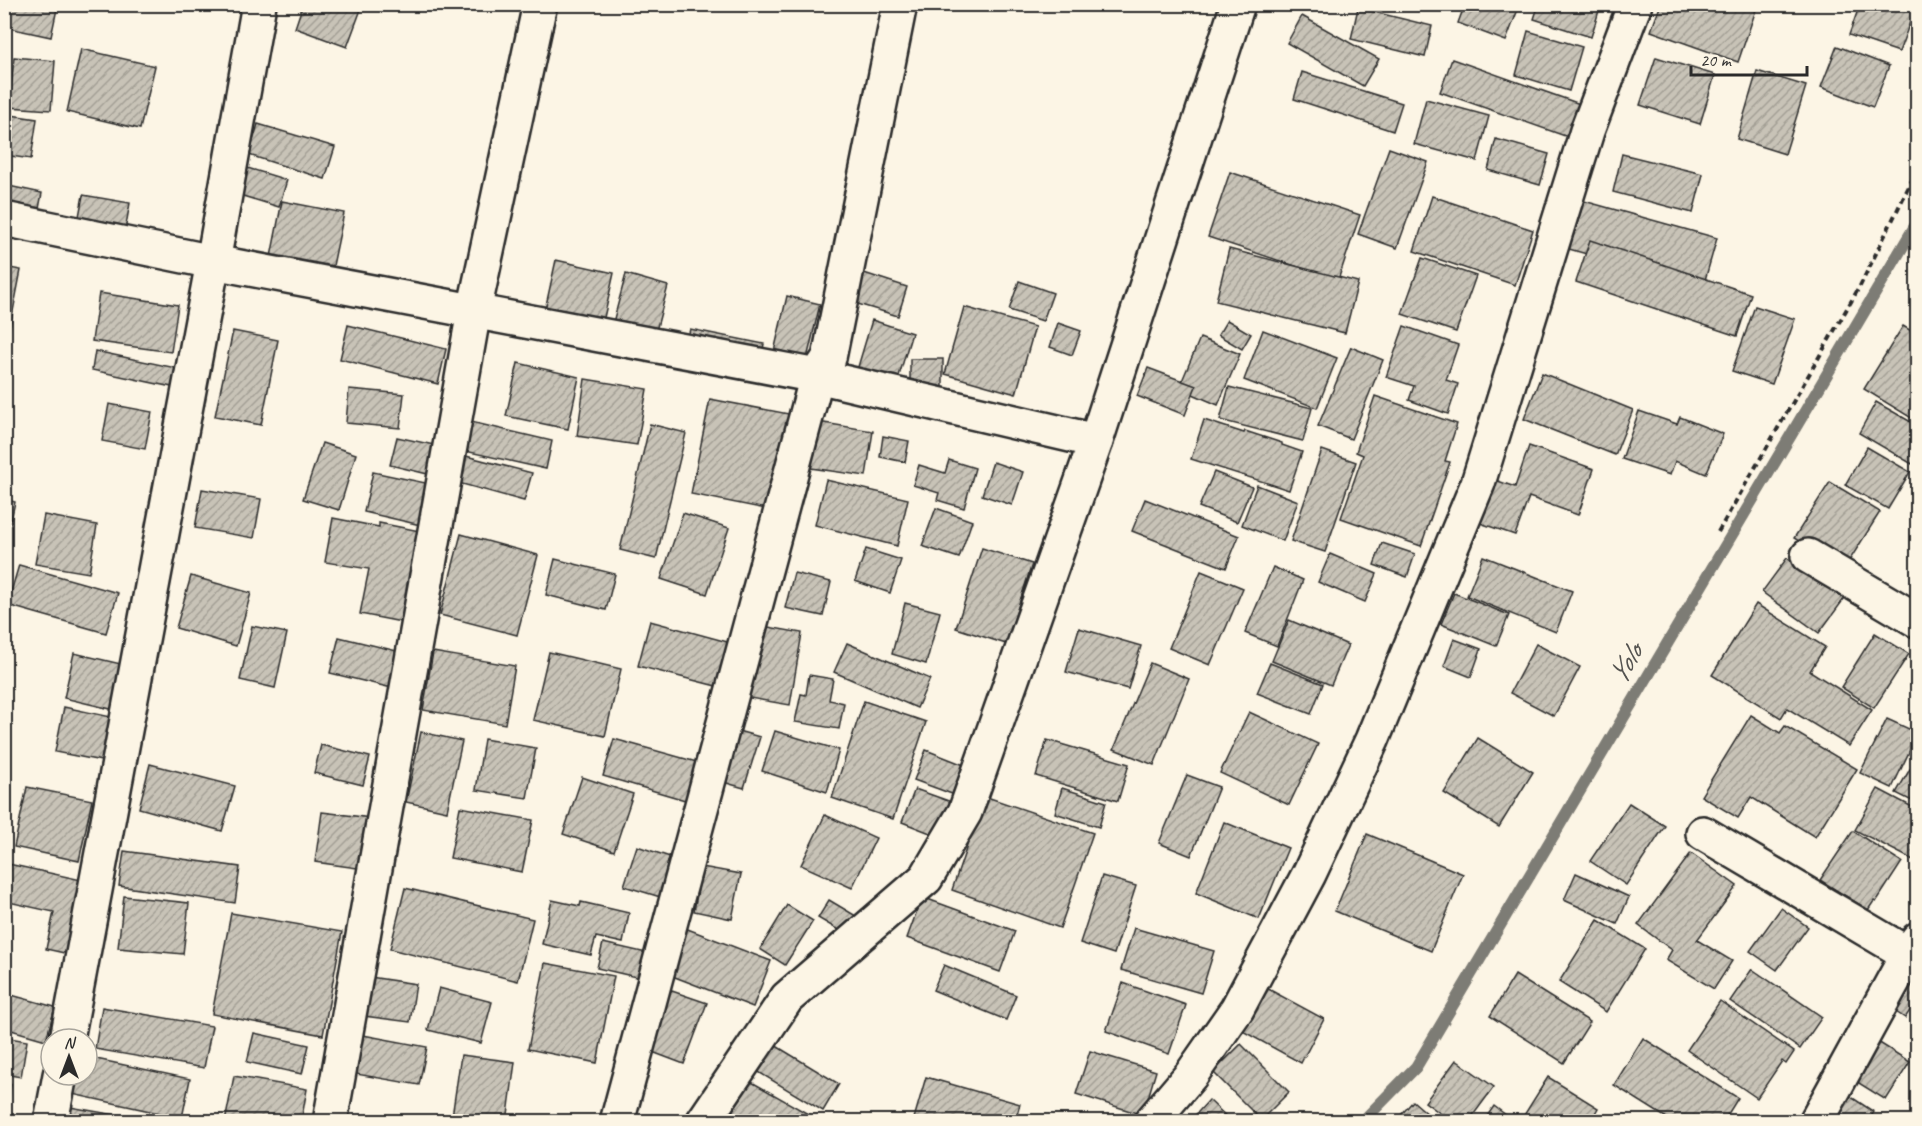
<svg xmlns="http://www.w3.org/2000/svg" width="1922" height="1126" font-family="Caveat,sans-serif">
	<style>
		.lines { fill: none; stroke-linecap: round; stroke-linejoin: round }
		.stream { stroke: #7d7b74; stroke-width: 12 }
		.building { fill: url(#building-hatch); stroke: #2b2b2b; stroke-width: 1.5 }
		.street-casing { stroke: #2b2b2b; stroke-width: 38 }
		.path { stroke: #2b2b2b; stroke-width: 4; stroke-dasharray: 6 4.5; stroke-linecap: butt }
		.street { stroke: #fcf5e5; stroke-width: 33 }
		.labels { text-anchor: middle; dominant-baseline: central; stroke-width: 4.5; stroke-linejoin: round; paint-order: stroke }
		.water-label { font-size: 30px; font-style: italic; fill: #545350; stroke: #fcf5e5 }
	</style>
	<defs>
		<pattern id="building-hatch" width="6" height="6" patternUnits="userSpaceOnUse" patternTransform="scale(1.5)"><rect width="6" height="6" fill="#c8c3b7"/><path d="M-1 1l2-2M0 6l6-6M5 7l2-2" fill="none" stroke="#a39f95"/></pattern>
	</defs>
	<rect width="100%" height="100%" fill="#fcf5e5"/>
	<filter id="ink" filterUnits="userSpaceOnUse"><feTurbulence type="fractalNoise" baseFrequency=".0167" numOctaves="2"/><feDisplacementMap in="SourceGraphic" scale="12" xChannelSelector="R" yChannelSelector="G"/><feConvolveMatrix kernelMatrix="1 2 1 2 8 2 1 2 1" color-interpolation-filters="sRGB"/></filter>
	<g filter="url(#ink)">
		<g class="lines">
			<polyline class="stream" points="1362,1122 1416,1067 1918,221"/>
		</g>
		<g class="building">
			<polygon points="4,4 58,4 51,37 4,27"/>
			<polygon points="303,4 363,4 347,47 295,28"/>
			<polygon points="1465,4 1520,4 1506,41 1458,23"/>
			<polygon points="1539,4 1601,4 1591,37 1534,19"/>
			<polygon points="1661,4 1758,4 1738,62 1651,31"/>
			<polygon points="1860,4 1916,6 1899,52 1849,35"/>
			<polygon points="1358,8 1432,26 1425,57 1351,39"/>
			<polygon points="1302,16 1379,59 1363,86 1287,43"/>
			<polygon points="1528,31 1582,47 1569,91 1516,75"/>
			<polygon points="1837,46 1889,66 1873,107 1821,87"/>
			<polygon points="81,49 155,66 140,129 67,112"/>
			<polygon points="14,57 55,61 51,110 9,107"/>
			<polygon points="1656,57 1715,75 1700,124 1640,105"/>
			<polygon points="1452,59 1580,104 1568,137 1440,92"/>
			<polygon points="1757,71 1806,86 1785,154 1737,139"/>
			<polygon points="1302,72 1402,103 1393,131 1294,99"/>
			<polygon points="1426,99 1489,116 1477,161 1414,144"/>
			<polygon points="4,114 37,119 31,159 4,155"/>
			<polygon points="258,124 335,147 325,179 249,155"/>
			<polygon points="1496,139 1549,154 1540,185 1488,170"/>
			<polygon points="1389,148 1428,162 1397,248 1358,234"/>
			<polygon points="1622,154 1703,174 1693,213 1613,192"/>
			<polygon points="241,166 287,180 279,207 233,193"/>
			<polygon points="1230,172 1360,215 1338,280 1208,237"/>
			<polygon points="4,185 42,193 33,240 4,234"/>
			<polygon points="83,195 130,203 120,258 73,249"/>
			<polygon points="1432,196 1533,230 1515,285 1414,251"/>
			<polygon points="282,201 344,213 330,280 269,267"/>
			<polygon points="1584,201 1717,238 1703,287 1569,249"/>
			<polygon points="1590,240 1751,294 1737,336 1576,282"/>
			<polygon points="1229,249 1358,282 1345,333 1216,301"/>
			<polygon points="1422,258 1476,276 1456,332 1402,314"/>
			<polygon points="556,260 614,273 599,340 541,328"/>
			<polygon points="4,267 21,270 9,332 4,331"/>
			<polygon points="861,272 907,287 898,316 851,302"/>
			<polygon points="626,274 668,286 653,342 611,330"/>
			<polygon points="1019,281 1053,293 1043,321 1009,310"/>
			<polygon points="99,293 178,305 171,352 92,341"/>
			<polygon points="787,296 820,304 806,363 773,356"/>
			<polygon points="1755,306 1795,319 1772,384 1732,371"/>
			<polygon points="964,307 1035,327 1016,394 945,374"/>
			<polygon points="872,320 912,333 892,399 852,387"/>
			<polygon points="1227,320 1251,334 1242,349 1218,335"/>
			<polygon points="1058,323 1081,331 1072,355 1050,347"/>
			<polygon points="348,325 446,349 438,384 340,359"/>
			<polygon points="1404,326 1458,345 1446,380 1458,384 1448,414 1409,400 1414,386 1386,377"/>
			<polygon points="1903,326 1918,335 1918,422 1864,389"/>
			<polygon points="690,329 764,344 757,377 682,362"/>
			<polygon points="1263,330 1337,358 1317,408 1244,380"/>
			<polygon points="233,331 278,340 261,425 215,416"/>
			<polygon points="1200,338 1240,354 1218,405 1179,388"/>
			<polygon points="1351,347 1383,360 1351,439 1318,426"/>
			<polygon points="95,351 176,368 172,387 92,370"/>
			<polygon points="910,359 943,359 943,411 910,410"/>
			<polygon points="518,363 579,377 568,429 506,416"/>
			<polygon points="1148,368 1196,386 1185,415 1137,396"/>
			<polygon points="1542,373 1633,410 1615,455 1524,419"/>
			<polygon points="585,379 647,389 637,445 577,436"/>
			<polygon points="1229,387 1312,408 1303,441 1220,420"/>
			<polygon points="349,389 404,394 400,428 346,423"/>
			<polygon points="1375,396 1457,424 1445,461 1450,462 1421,546 1341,518 1363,455 1356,452"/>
			<polygon points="710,399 794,415 776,511 691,494"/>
			<polygon points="1876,402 1918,426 1918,455 1912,464 1859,433"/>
			<polygon points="109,404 152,412 145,449 102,441"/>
			<polygon points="1639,411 1677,424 1680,417 1723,434 1706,474 1675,461 1670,475 1622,459"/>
			<polygon points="1204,420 1244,433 1245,431 1282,443 1282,445 1302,452 1289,490 1191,459"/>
			<polygon points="471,422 552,441 546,469 465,451"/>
			<polygon points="818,422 873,431 866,476 811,468"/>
			<polygon points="650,424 686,433 656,559 620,550"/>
			<polygon points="883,436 909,441 905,462 880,457"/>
			<polygon points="397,437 439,446 432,475 390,465"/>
			<polygon points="322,443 356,454 339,510 303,499"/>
			<polygon points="1529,446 1594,469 1578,515 1529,497 1515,535 1480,523 1495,480 1515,487"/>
			<polygon points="1867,447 1910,472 1888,509 1845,485"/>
			<polygon points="1322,450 1356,462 1325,552 1291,541"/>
			<polygon points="462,455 532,473 524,501 455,482"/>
			<polygon points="949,460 975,468 964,508 937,500 939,493 913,485 919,465 945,473"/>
			<polygon points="993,462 1023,472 1012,505 982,495"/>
			<polygon points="373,472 435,485 425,526 364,512"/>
			<polygon points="1214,472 1252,487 1237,522 1199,507"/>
			<polygon points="826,480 908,499 897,546 815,525"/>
			<polygon points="1830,482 1880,512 1844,569 1794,538"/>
			<polygon points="1257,485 1298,501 1283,541 1242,525"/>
			<polygon points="202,489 261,499 254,538 195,528"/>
			<polygon points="4,499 15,502 4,551"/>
			<polygon points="1145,499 1239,536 1226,568 1132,531"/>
			<polygon points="936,508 972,521 959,558 922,546"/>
			<polygon points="683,513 729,528 707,594 661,579"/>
			<polygon points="44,515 97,525 89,573 35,564"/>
			<polygon points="333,518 379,527 379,523 425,532 407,623 360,614 369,569 325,562"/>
			<polygon points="461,534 538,555 517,635 440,615"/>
			<polygon points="1382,543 1415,554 1407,577 1374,565"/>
			<polygon points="982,548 1032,564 1006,644 956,628"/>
			<polygon points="866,549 901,560 890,593 855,581"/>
			<polygon points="1330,554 1377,574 1365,602 1318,582"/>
			<polygon points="1483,556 1572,591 1556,632 1467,596"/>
			<polygon points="1787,558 1844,599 1819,633 1762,592"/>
			<polygon points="555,559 615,574 606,610 546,595"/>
			<polygon points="19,565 118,593 106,633 7,605"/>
			<polygon points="1273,567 1303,580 1277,646 1245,633"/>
			<polygon points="1201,571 1243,588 1210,665 1169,648"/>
			<polygon points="794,573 831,582 823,616 785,608"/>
			<polygon points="191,576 251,593 236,646 176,628"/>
			<polygon points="1454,593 1509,615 1496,646 1441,624"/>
			<polygon points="905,603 940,612 926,664 892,654"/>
			<polygon points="1756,604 1825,647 1810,671 1872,710 1849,746 1787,708 1781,718 1712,675"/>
			<polygon points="1289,620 1348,645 1331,685 1272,661"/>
			<polygon points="650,621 735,644 724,688 638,666"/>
			<polygon points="757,625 802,633 790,705 744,697"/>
			<polygon points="252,626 287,633 275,688 240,680"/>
			<polygon points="1079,628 1141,646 1128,689 1066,672"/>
			<polygon points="1875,633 1909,654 1874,708 1841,687"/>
			<polygon points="339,637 401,652 392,688 330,673"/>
			<polygon points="1454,639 1481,649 1471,677 1444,666"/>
			<polygon points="847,643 930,679 917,708 834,672"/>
			<polygon points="1536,644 1580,667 1554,716 1510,693"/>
			<polygon points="433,652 515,666 505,724 423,710"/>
			<polygon points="549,652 621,669 605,736 533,720"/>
			<polygon points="74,653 125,665 115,710 64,698"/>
			<polygon points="1150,663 1189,679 1154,765 1114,749"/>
			<polygon points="1270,663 1323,684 1311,714 1257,693"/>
			<polygon points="809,675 833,679 829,700 844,703 839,729 795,722 801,694 806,695"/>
			<polygon points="864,701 926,722 893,819 832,798"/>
			<polygon points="64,707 111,717 102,761 55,752"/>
			<polygon points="1249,712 1318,744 1289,805 1220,773"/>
			<polygon points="1751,715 1780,733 1785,726 1857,769 1815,837 1751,797 1738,818 1701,796"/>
			<polygon points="1887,719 1918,733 1892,788 1860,773"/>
			<polygon points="738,731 760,737 744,788 723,782"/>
			<polygon points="775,731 839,750 827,792 762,771"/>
			<polygon points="421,732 462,741 447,811 406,802"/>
			<polygon points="1478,738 1533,772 1499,827 1444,793"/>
			<polygon points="484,739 536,748 527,798 476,790"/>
			<polygon points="614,739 704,764 692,802 603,776"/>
			<polygon points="1047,740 1129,764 1118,801 1036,776"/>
			<polygon points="321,745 370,757 363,785 314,773"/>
			<polygon points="926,750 964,765 952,794 914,780"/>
			<polygon points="150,764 235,786 222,831 139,808"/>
			<polygon points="1910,769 1918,773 1918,804 1896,793"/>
			<polygon points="1187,775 1219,787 1191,856 1159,843"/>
			<polygon points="582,777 633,794 614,851 563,834"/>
			<polygon points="27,787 92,800 79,861 14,847"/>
			<polygon points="1062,788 1106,802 1099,827 1055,813"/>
			<polygon points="915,789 957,804 943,838 902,822"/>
			<polygon points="1878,789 1918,810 1917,862 1855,830"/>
			<polygon points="984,796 1093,833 1060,928 952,890"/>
			<polygon points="1629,803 1665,826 1626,885 1590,861"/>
			<polygon points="460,807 533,820 522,872 450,858"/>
			<polygon points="322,812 371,818 364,869 315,862"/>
			<polygon points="825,815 876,838 852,888 801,865"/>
			<polygon points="1224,822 1288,848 1259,919 1196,893"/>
			<polygon points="1853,831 1902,862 1876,902 1874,901 1868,910 1820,880"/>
			<polygon points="1367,834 1463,874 1431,951 1335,911"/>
			<polygon points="637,846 679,860 667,899 624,886"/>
			<polygon points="124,851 240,867 235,903 119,886"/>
			<polygon points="1691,853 1737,886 1697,940 1732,961 1714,989 1666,960 1672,950 1638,925"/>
			<polygon points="4,863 86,881 69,954 46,949 54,912 4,901"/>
			<polygon points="702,867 741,874 732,919 694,911"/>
			<polygon points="1576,873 1629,897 1617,924 1564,900"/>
			<polygon points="1102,876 1136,886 1114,954 1080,943"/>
			<polygon points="405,888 533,919 518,981 390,949"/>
			<polygon points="124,896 189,903 183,954 118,948"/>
			<polygon points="922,897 1015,931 1000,972 907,938"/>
			<polygon points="552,900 580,906 581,902 629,913 623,943 596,937 591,955 542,944"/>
			<polygon points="829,900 861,919 850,937 818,918"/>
			<polygon points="787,905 813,921 785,965 760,949"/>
			<polygon points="1781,908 1808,927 1777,970 1750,951"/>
			<polygon points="231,913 342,932 323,1035 212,1014"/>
			<polygon points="1598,920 1645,949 1606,1012 1559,982"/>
			<polygon points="685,928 771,961 753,1007 667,974"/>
			<polygon points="1134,928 1214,951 1201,993 1121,970"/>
			<polygon points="603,943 651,954 645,979 597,968"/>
			<polygon points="545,963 614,976 597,1063 528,1049"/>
			<polygon points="944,965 1016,995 1006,1020 933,990"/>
			<polygon points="1918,968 1918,999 1905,1018 1878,1000"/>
			<polygon points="1752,969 1822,1017 1800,1049 1730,1001"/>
			<polygon points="1515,975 1590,1022 1564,1063 1490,1016"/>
			<polygon points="370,977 416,984 410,1022 364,1016"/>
			<polygon points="1123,983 1186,1005 1169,1054 1106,1031"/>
			<polygon points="1261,985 1324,1019 1301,1063 1237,1028"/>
			<polygon points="439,988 492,1002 481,1043 428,1030"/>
			<polygon points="669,990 707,1003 684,1064 647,1050"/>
			<polygon points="4,993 55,1007 46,1040 4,1028"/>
			<polygon points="1720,1001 1794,1052 1786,1064 1782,1061 1757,1098 1687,1050"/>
			<polygon points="102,1007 212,1026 204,1068 95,1049"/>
			<polygon points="1862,1032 1910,1062 1886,1100 1838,1070"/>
			<polygon points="254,1033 309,1045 302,1074 247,1062"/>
			<polygon points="363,1035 427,1047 419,1085 356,1074"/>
			<polygon points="4,1037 27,1041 21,1077 4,1074"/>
			<polygon points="1643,1038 1738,1098 1723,1122 1673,1122 1614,1085"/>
			<polygon points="768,1041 839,1084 823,1111 752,1068"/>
			<polygon points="1241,1044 1289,1092 1261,1120 1213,1072"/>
			<polygon points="1090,1051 1156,1071 1143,1115 1076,1094"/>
			<polygon points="461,1055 515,1062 507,1122 482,1122 452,1117"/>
			<polygon points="87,1057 190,1079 182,1118 72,1094 76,1075 87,1075"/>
			<polygon points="1456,1060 1494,1087 1468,1122 1452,1122 1425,1102"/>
			<polygon points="234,1076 307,1089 301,1122 225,1122"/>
			<polygon points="926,1077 1020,1104 1015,1122 913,1122"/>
			<polygon points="1548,1077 1598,1108 1590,1122 1521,1120"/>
			<polygon points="748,1080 810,1115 807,1122 724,1122"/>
			<polygon points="4,1083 11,1084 6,1122 4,1122"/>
			<polygon points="1833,1085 1874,1112 1868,1122 1811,1122"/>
			<polygon points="1209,1100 1232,1122 1189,1122"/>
			<polygon points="1413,1101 1437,1122 1395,1122"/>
			<polygon points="1494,1106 1515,1122 1483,1122"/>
			<polygon points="70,1107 155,1122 67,1122"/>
		</g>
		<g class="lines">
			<defs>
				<g id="street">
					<polyline points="4,219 213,262 817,376 1096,441"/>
					<polyline points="1808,556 1918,621"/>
					<polyline points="1703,833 1918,960"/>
					<polyline points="67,1039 213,262 259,4"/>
					<polyline points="51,1122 60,1075"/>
					<polyline points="330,1122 474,311 540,4"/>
					<polyline points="617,1122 817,376 829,358 900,4"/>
					<polyline points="703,1122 787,998 926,878 965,812 1096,441 1238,4"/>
					<polyline points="1151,1122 1191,1075 1237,1009 1309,874 1372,740 1478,483 1587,131 1635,4"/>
					<polyline points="1816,1122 1908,954 1918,939"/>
				</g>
			</defs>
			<use href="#street" class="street-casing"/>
			<polyline class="path" points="1718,532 1860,286 1918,168"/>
			<use href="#street" class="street"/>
		</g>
	</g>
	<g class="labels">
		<g class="water-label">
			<text transform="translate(1625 664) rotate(-59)">Yolo</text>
		</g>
	</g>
	<rect width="1922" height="1126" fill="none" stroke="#fcf5e5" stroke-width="24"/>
	<rect x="12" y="12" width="1898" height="1102" fill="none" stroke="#2b2b2b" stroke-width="2" filter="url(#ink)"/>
	<g transform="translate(69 1057)"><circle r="28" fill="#fcf5e5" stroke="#a8a49b" stroke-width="1.5"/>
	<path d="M0-4.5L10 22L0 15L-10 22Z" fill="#2b2b2b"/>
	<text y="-9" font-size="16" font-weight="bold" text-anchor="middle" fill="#2b2b2b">N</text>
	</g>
	<path d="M1691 66v9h116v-9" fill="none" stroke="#2b2b2b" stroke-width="3"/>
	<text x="1700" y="66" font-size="18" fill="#2b2b2b" stroke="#fcf5e5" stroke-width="4.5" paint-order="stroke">20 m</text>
</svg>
